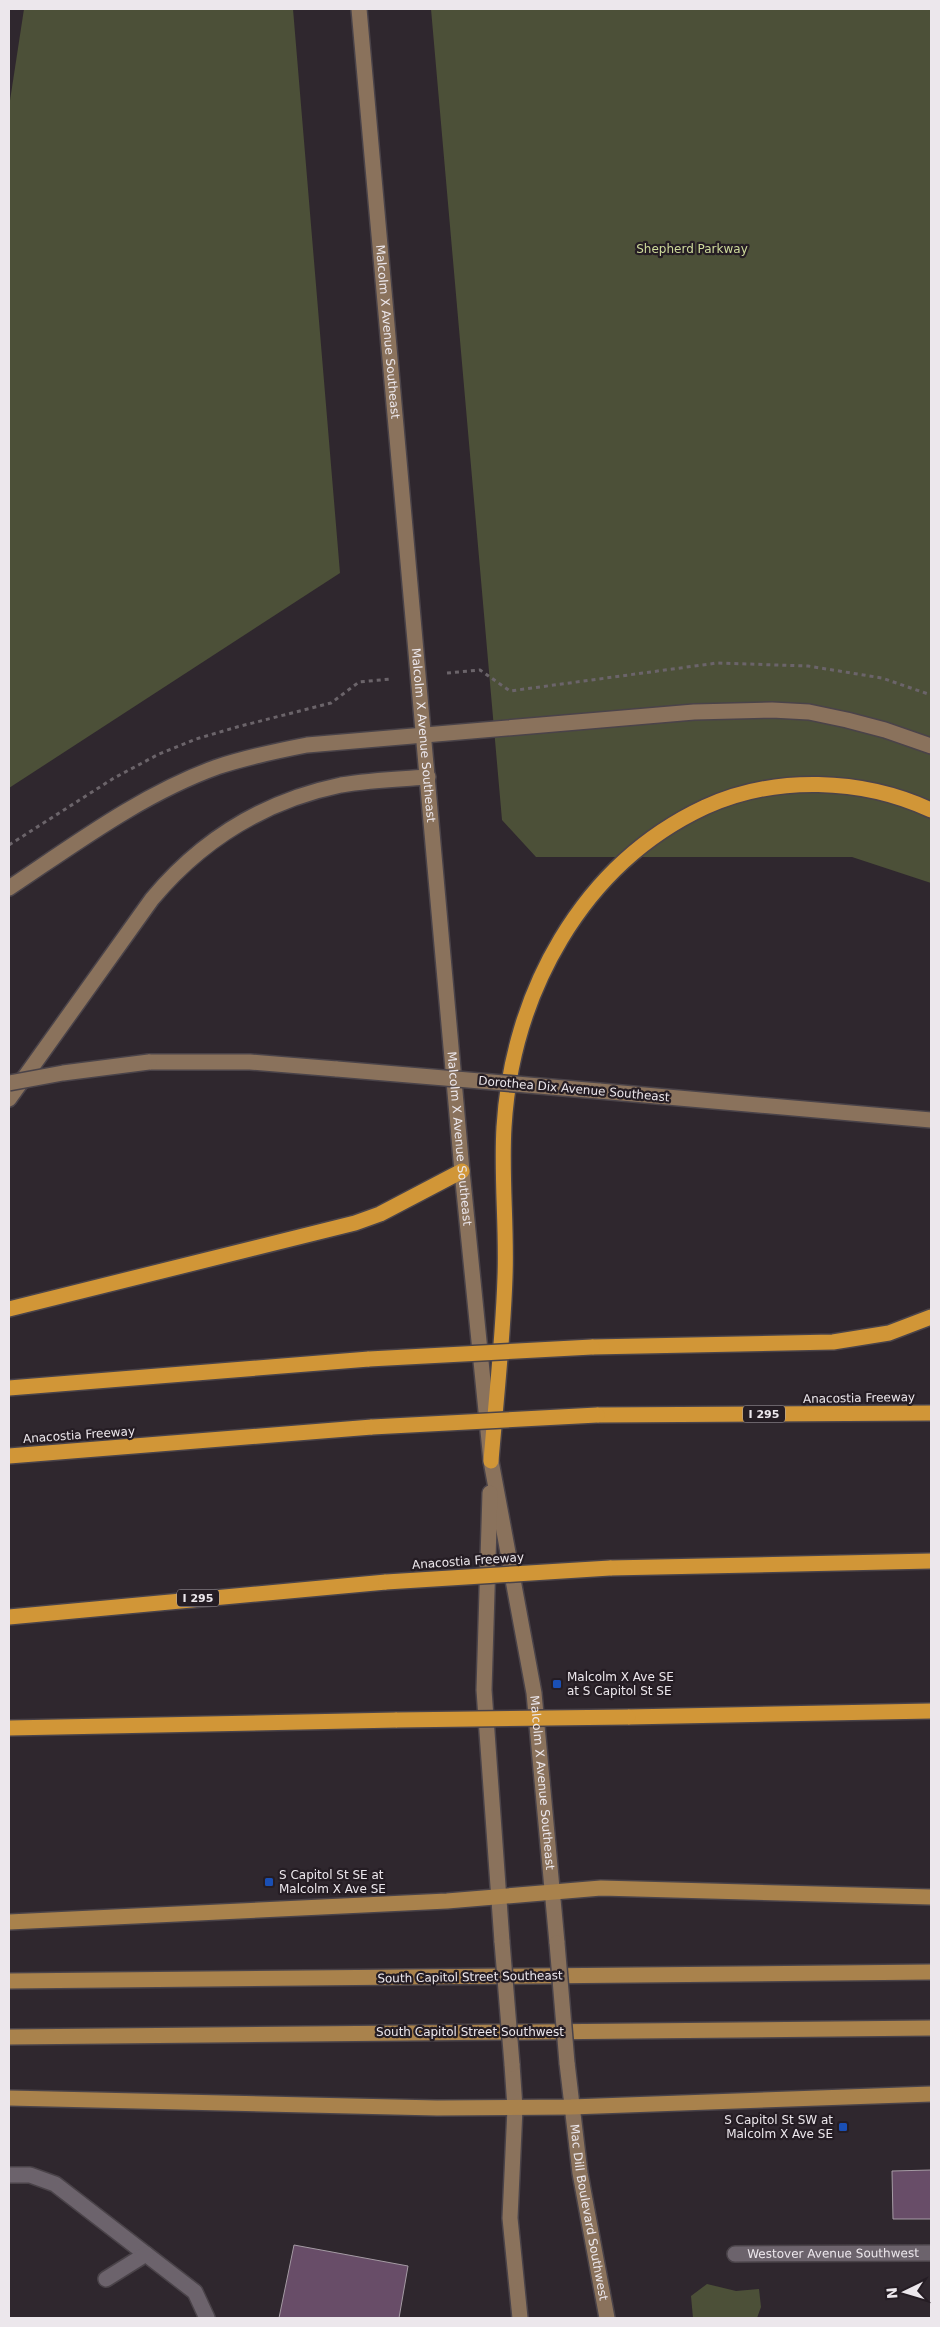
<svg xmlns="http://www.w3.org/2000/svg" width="940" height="2327" font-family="'DejaVu Sans',sans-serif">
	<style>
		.green { fill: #4c5038 }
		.building { fill: #684d68; stroke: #a59ba4 }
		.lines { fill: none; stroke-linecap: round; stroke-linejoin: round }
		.lane-casing { stroke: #4a4349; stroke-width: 18 }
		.street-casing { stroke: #4a4349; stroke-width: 18 }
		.secondary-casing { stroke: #4a4349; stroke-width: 18 }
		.primary-casing { stroke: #4a4349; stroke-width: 18 }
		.highway-casing { stroke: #4a4349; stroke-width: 18 }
		.path { stroke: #6b646a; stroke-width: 3; stroke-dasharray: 4 4; stroke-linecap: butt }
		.lane { stroke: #6c636c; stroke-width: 15 }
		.street { stroke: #6c636c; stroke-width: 15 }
		.secondary { stroke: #8a725c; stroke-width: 15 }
		.primary { stroke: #a9824c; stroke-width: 15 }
		.highway { stroke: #d19637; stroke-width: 15 }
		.secondary-bridge-casing { stroke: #4a4349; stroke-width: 18; stroke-linecap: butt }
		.highway-bridge-casing { stroke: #4a4349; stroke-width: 18; stroke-linecap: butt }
		.secondary-bridge { stroke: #8a725c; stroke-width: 15 }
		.highway-bridge { stroke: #d19637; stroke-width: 15 }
		.transit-dot { fill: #1a4fb4; stroke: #251d24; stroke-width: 2 }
		.labels { text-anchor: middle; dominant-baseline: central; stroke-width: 4.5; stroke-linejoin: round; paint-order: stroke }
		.shield { fill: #251d24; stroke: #b0aab0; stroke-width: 1 }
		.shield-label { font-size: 11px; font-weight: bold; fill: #ece7ec }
		.park-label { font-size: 12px; fill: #ceda9b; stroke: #251d24 }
		.street-label { font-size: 12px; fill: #ece7ec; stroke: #251d24 }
		.poi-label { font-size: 12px; fill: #ece7ec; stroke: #251d24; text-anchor: start }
	</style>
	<rect width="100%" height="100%" fill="#2f272e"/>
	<g class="green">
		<polygon points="24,9 293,9 340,573 9,788 9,107"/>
		<polygon points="431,9 931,9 931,883 852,857 536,857 502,820"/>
		<polygon points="707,2284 736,2291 759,2289 761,2307 757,2318 693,2318 691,2296"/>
	</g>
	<g class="building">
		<polygon points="931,2170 931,2219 893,2219 892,2171"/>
		<polygon points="294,2245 408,2266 399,2318 279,2318"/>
	</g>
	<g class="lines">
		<defs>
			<g id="lane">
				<polyline points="9,2175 30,2175 55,2184 195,2292 207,2318"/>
				<polyline points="106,2279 146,2254"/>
			</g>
			<g id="street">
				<path id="s1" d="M 735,2254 L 931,2253"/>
			</g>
			<g id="secondary">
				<path id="s2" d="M 359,9 L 462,1171 L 491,1461 L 534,1693 L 557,1943"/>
				<path d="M 9,888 C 75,844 142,794 217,767 C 247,757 276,751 307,745 L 694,712 L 772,710 L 809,712 L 847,720 L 885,730 L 931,746"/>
				<polyline points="149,1062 250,1062 337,1069"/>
				<polyline points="599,1091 931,1120"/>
				<path d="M 9,1099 L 152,899 C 202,839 264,801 341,785 C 369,780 399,779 428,777"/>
				<polyline points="490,1493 484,1690 502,1942"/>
				<path id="s3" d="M 567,2063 L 580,2173 L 607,2318"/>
				<polyline points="512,2064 515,2108 510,2218 520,2318"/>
			</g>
			<g id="primary">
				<polyline points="9,1922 447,1901 601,1888 931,1897"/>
				<polyline points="9,1981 931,1972"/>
				<polyline points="9,2037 931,2028"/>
				<polyline points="9,2098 437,2108 571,2107 931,2094"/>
			</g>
			<g id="highway">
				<polyline points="9,1309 355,1223 380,1214 462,1171"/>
				<polyline points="592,1347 833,1342 889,1333 931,1317"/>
				<polyline points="9,1388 369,1359"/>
				<polyline points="597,1415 931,1413"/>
				<polyline points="9,1456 372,1427"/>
				<path d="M 491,1461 C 496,1400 503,1339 505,1277 C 507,1227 501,1177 504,1127 C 512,994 581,865 705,807 C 775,775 862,778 931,810"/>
				<polyline points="610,1568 931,1561"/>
				<polyline points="9,1617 386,1582"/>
				<polyline points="628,1717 931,1711"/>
				<polyline points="9,1728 397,1720"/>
			</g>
		</defs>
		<use href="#lane" class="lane-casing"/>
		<use href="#street" class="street-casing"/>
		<use href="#secondary" class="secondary-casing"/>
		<use href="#primary" class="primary-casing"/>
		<use href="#highway" class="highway-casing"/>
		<g class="path">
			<polyline points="447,673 480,670 510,691 717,663 808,666 882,678 931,695"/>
			<polyline points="9,845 114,778 159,754 196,739 237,727 331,703 359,682 391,679"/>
		</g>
		<use href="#lane" class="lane"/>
		<use href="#street" class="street"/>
		<use href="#secondary" class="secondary"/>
		<use href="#primary" class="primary"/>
		<use href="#highway" class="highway"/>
		<defs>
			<g id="secondary-bridge">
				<polyline points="337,1069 599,1091"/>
				<polyline points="9,1083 63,1073 149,1062"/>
				<polyline points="502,1942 512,2064"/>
				<polyline points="557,1943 567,2063"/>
			</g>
			<g id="highway-bridge">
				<polyline points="369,1359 592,1347"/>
				<polyline points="372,1427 597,1415"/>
				<polyline points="386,1582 610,1568"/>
				<polyline points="397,1720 628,1717"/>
			</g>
		</defs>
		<use href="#secondary-bridge" class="secondary-bridge-casing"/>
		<use href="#highway-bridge" class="highway-bridge-casing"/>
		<use href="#secondary-bridge" class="secondary-bridge"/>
		<use href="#highway-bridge" class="highway-bridge"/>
	</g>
	<g class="transit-dot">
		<rect x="552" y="1679" width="10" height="10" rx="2.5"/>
		<rect x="264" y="1877" width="10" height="10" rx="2.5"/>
		<rect x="838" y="2122" width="10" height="10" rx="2.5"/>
	</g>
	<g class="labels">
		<g class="shield">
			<rect x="743" y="1405.5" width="42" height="17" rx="4"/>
			<rect x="177" y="1589.5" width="42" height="17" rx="4"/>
		</g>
		<g class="shield-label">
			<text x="764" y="1414">I 295</text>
			<text x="198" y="1598">I 295</text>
		</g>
		<g class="park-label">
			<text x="692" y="249">Shepherd Parkway</text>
		</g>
		<g class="street-label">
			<text stroke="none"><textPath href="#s2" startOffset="324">Malcolm X Avenue Southeast</textPath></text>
			<text stroke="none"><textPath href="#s2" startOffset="729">Malcolm X Avenue Southeast</textPath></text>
			<text transform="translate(574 1089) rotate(5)">Dorothea Dix Avenue Southeast</text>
			<text stroke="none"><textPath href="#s2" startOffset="1134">Malcolm X Avenue Southeast</textPath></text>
			<text transform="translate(859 1398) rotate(-1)">Anacostia Freeway</text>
			<text transform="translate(79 1435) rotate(-4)">Anacostia Freeway</text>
			<text transform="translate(468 1561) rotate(-4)">Anacostia Freeway</text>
			<text stroke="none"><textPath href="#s2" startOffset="1784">Malcolm X Avenue Southeast</textPath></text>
			<text transform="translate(470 1977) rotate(-1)">South Capitol Street Southeast</text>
			<text x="470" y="2032">South Capitol Street Southwest</text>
			<text stroke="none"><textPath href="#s3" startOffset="151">Mac Dill Boulevard Southwest</textPath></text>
			<text stroke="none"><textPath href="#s1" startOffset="98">Westover Avenue Southwest</textPath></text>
		</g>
		<g class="poi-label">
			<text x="567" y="1677">Malcolm X Ave SE<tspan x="567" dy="14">at S Capitol St SE</tspan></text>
			<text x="279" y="1875">S Capitol St SE at<tspan x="279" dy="14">Malcolm X Ave SE</tspan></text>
			<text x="833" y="2120" text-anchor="end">S Capitol St SW at<tspan x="833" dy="14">Malcolm X Ave SE</tspan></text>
		</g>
	</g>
	<rect width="940" height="2327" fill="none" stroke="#ece7ec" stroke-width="20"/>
	<g transform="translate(905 2292) rotate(265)" stroke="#251d24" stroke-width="4" paint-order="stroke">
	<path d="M0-4L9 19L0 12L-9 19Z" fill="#ece7ec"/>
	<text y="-8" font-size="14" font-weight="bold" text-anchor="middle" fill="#ece7ec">N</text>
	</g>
</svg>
